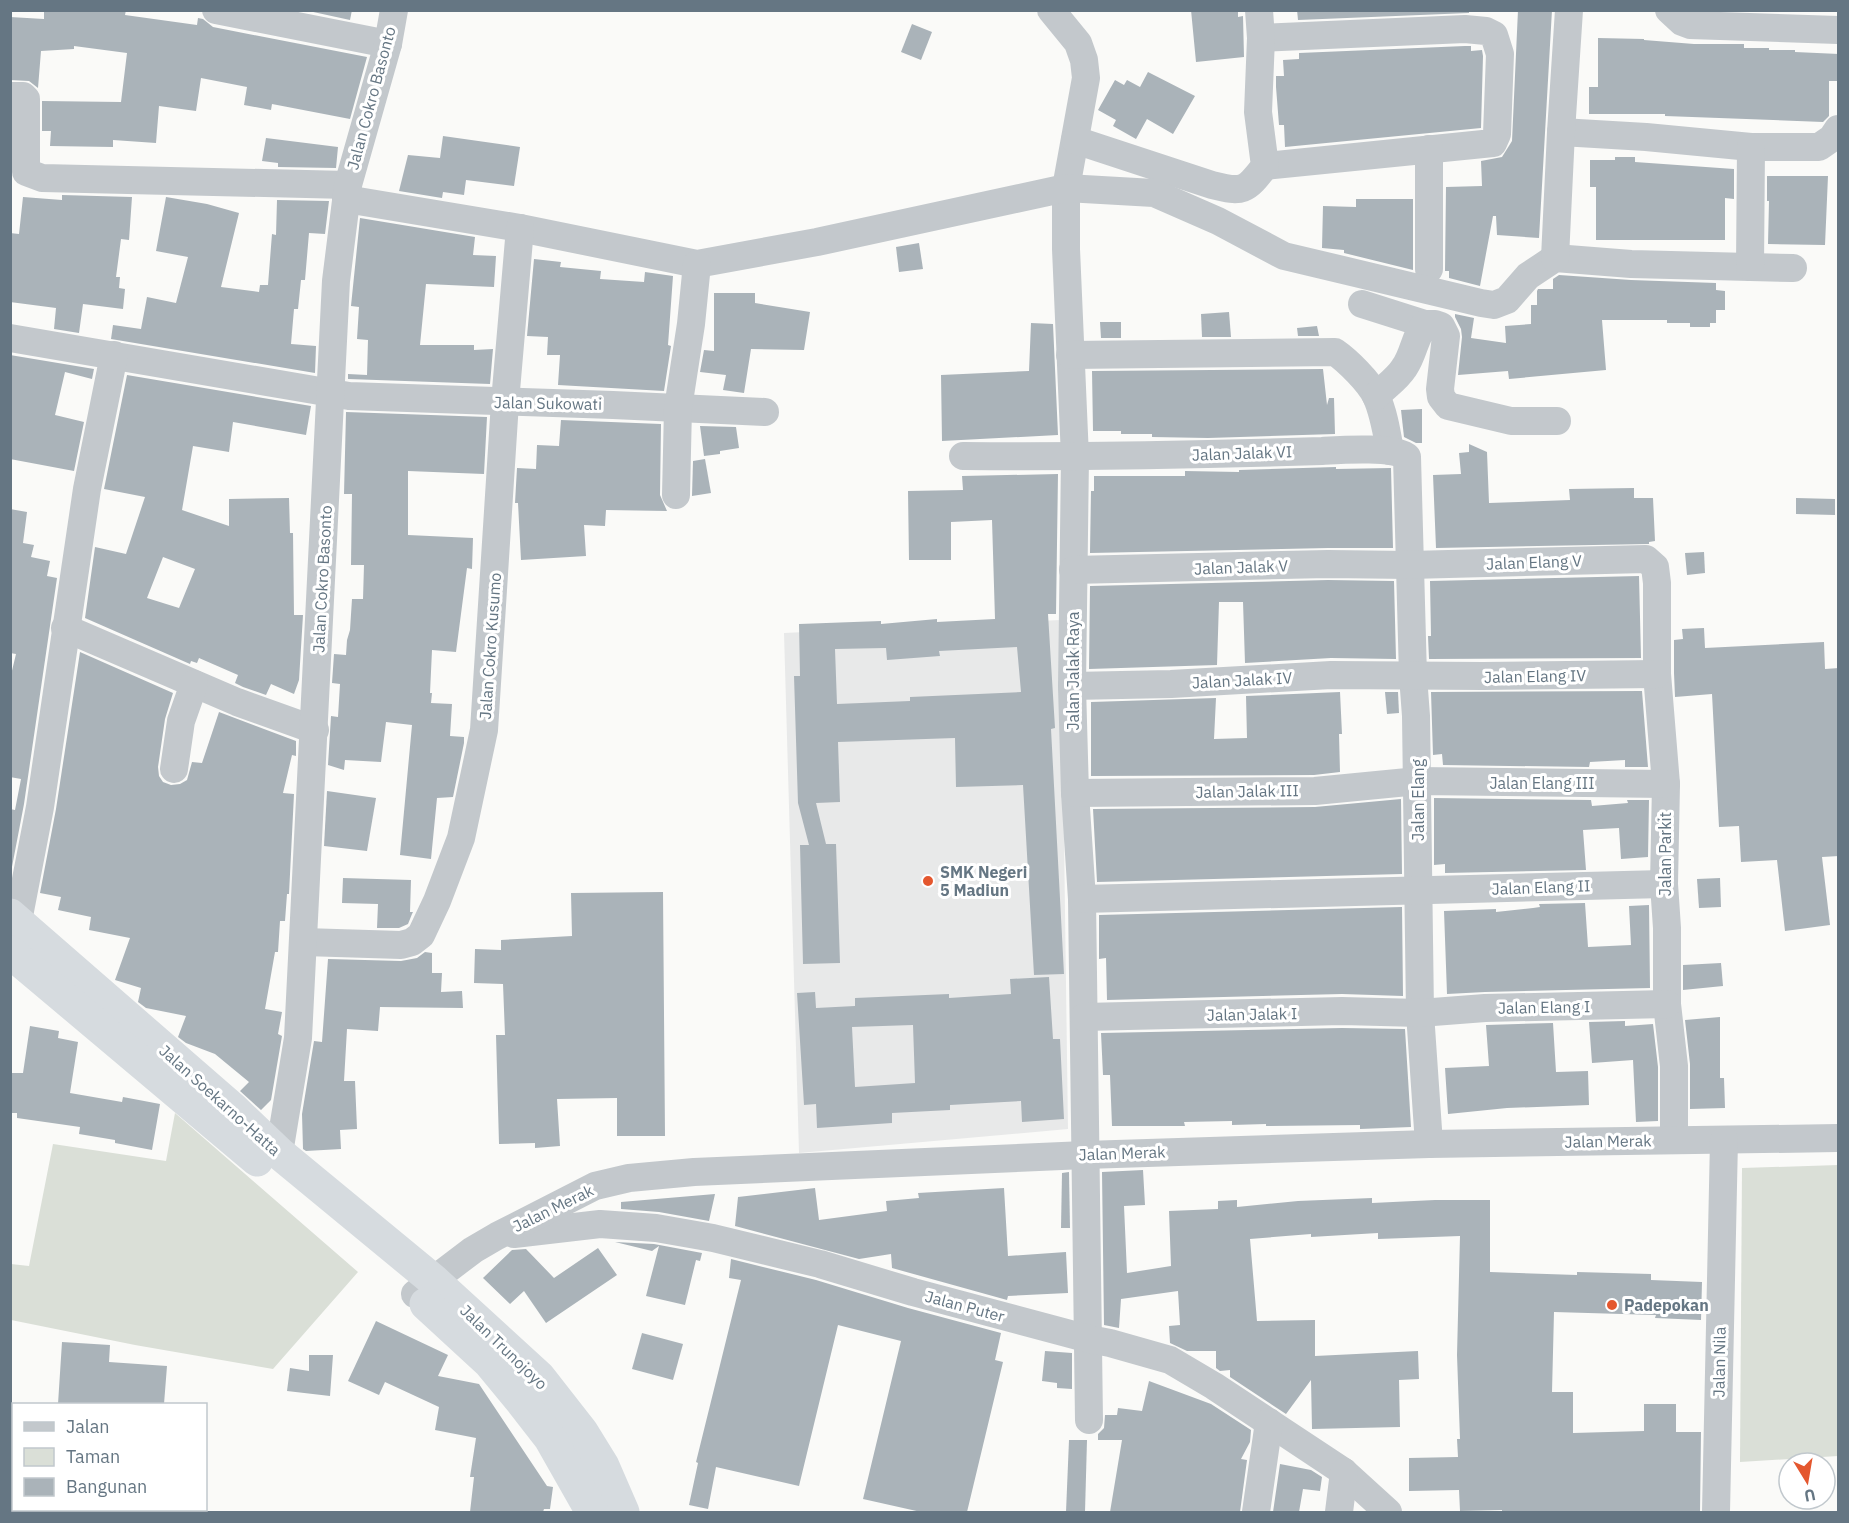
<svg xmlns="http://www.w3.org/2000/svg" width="1849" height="1523" font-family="'IBM Plex Sans',sans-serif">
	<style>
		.built { fill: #e8e9e9 }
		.green { fill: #dadfd7 }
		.building { fill: #aab3b9; fill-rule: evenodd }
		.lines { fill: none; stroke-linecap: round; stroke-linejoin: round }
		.minor { stroke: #c3c8cc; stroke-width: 28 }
		.highway { stroke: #d6dbdf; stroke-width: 33 }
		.poi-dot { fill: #e4572e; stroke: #fff; stroke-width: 2 }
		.labels { text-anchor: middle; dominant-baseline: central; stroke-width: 6; stroke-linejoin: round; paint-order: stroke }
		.street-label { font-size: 16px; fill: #657683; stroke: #fff }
		.poi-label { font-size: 16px; font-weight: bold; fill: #657683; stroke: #fff; text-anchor: start }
	</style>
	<rect width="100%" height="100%" fill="#fafaf8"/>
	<polygon class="built" points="1061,620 1068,1129 799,1153 784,633"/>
	<g class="green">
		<polygon points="175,1113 358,1272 273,1369 135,1345 11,1320 11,1264 29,1266 53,1144 166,1161"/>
		<polygon points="1838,1165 1838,1456 1740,1462 1742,1168"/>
	</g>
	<g class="building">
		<polygon points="126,10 125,15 197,25 198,18 203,19 213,27 367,57 350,119 272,104 271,110 244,105 247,87 201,78 196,111 159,106 156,143 113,140 113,147 50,146 51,131 42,131 42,101 121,102 127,53 74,46 74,49 41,51 38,88 29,81 10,80 10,17 44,19 44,11"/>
		<polygon points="304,10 352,10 350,20"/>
		<polygon points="1191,10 1238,10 1238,17 1243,16 1244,57 1196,62"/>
		<polygon points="1297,10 1469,10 1469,13 1298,20"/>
		<polygon points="1518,10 1552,10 1539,238 1497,235 1496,216 1493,216 1480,286 1449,278 1449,271 1445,271 1446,187 1482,186 1481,161 1502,157 1512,141"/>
		<polygon points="912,24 932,32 921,60 901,52"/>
		<polygon points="1598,38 1644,39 1644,40 1694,44 1744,44 1744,48 1769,48 1769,50 1795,50 1795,52 1839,54 1839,81 1829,81 1829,116 1823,122 1665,116 1665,114 1589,114 1589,87 1598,87"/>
		<polygon points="1465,46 1471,46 1471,51 1482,50 1483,56 1481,128 1285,147 1284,125 1279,125 1276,87 1276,76 1284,76 1283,60 1299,59 1299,53"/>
		<polygon points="1148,72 1195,96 1173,134 1147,119 1136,139 1113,126 1116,120 1098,110 1115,80 1124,85 1127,80 1140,87"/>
		<polygon points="443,136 520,147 514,186 466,180 464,195 443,192 442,198 399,191 408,155 440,158"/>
		<polygon points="266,138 338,147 336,168 278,167 278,163 262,161"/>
		<polygon points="1615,157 1635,157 1635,162 1734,169 1734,199 1725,198 1725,240 1596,240 1596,187 1590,187 1590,160 1615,160"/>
		<polygon points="1767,176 1828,176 1825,245 1768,244 1769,201 1767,201"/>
		<polygon points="62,195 132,197 129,240 121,239 116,277 120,277 119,288 125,289 123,309 83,304 79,333 54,329 56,308 10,302 10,233 19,234 23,197 62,200"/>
		<polygon points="166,197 207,204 239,213 221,287 259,292 260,285 268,285 272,234 276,235 277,200 329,201 325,234 309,233 305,280 301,280 298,309 294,309 291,344 316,346 315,373 111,339 113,325 141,329 147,297 176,303 188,257 156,251"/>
		<polygon points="1356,199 1413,199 1413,270 1344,253 1344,250 1322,248 1323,206 1356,207"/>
		<polygon points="360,218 475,237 473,255 496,256 494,287 426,284 420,345 474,345 474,350 493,349 490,384 348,379 348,374 367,375 368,340 357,339 359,307 351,306"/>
		<polygon points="919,243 923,269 899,272 896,247"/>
		<polygon points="534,259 561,262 560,267 601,271 600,279 644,282 645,272 673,276 668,345 671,346 664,391 558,385 560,355 547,355 548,337 527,336"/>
		<polygon points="1559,275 1631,280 1716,283 1716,290 1725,291 1725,310 1716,310 1716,323 1710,323 1710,327 1690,327 1690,323 1667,323 1667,320 1602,320 1606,370 1509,379 1508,371 1458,375 1462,337 1461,329 1455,317 1455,314 1474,318 1471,338 1506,343 1505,326 1531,324 1531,305 1537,305 1537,291 1538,289 1553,289 1553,279"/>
		<polygon points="714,293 755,293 755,303 810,312 804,350 751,349 744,393 723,390 726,375 700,372 704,350 714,351"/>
		<polygon points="1229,312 1231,337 1202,337 1201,314"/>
		<polygon points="1100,322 1121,322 1121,338 1101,338"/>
		<polygon points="1031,323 1053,324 1058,435 942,441 941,375 1029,371"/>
		<polygon points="1317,326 1319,336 1298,336 1297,328"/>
		<polygon points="10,355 94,369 92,379 65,372 55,415 84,422 74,471 10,459"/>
		<polygon points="1323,369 1327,405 1329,398 1334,398 1335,434 1208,438 1152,437 1152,434 1121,434 1121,431 1093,431 1092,371"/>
		<path d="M 127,375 L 311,406 L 306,435 L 233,422 L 229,452 L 193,446 L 182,510 L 229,526 L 229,499 L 289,498 L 290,533 L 293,533 L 294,615 L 303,615 L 299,680 L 294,694 L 271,684 L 266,695 L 243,687 L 235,683 L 238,675 L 199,658 L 197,663 L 191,661 L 190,664 L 85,618 L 95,547 L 126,554 L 145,497 L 104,489 ZM 163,557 L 195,569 L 179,608 L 147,598 Z"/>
		<polygon points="1422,409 1422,443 1416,443 1404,437 1401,410"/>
		<polygon points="346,412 487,417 484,474 408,471 408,535 473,538 472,569 467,568 456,652 432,650 430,693 432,693 431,703 452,704 450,736 464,737 464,743 453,797 437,798 431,859 400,855 412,725 386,722 381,762 345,760 344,770 328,765 331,716 338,717 340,684 332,683 334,654 346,655 347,640 350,630 352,599 363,599 364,565 351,565 352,494 344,494"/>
		<polygon points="561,420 661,424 660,495 667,511 606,510 605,526 584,525 586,556 521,560 518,503 515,503 517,468 536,469 537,445 559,446"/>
		<polygon points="700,426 736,427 739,448 720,451 720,454 704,456"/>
		<polygon points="1469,444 1487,452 1489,503 1570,500 1569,489 1634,488 1634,498 1653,498 1655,541 1649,542 1649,544 1436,548 1433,475 1461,474 1459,453 1469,452"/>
		<polygon points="705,459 711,493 692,496 693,461"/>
		<polygon points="1336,467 1336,469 1391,468 1393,548 1328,548 1090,553 1091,491 1094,491 1094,476 1185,476 1185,471 1239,472 1239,470"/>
		<path d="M 1058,474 L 1056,614 L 1048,614 L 1055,728 L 1051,729 L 1064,974 L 1034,975 L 1023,785 L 956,787 L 955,738 L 838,742 L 840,802 L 816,803 L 826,844 L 836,844 L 840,963 L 803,964 L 800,845 L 809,845 L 798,803 L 794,676 L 800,676 L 799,624 L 881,621 L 881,624 L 937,619 L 937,622 L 995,619 L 992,520 L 951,522 L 951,560 L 909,560 L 908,491 L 963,490 L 962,476 ZM 1017,647 L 1021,692 L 910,697 L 910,701 L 837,704 L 835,649 L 886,648 L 887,660 L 940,656 L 939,651 Z"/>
		<polygon points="1796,498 1835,499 1835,515 1796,514"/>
		<polygon points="10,509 27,512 23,543 34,545 31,557 50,561 47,576 57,578 24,804 11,872 10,809 15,810 21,779 10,777 10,679 16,654 10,653"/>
		<polygon points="1704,552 1705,573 1687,575 1685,553"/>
		<polygon points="1639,576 1641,658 1429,659 1428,636 1431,636 1430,581"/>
		<polygon points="1328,580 1394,581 1396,659 1331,658 1245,663 1243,602 1219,602 1217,665 1089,669 1090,586"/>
		<polygon points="1704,628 1705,648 1824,642 1825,669 1839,668 1839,856 1822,857 1830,925 1785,931 1777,860 1741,862 1739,826 1719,827 1712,694 1675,697 1674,673 1674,640 1683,639 1682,629"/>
		<polygon points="80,652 173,693 165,719 158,767 159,776 163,782 171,785 180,784 187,780 192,762 202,763 219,712 296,741 296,756 292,755 283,793 294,794 289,894 287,894 285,921 280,921 278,952 275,952 265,1009 282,1012 278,1034 282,1036 271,1100 261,1110 240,1091 249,1082 215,1054 186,1043 178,1037 186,1016 146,1008 138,1002 141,988 115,980 130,938 89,930 91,917 58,910 61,897 40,893 56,809"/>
		<polygon points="1642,691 1648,767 1625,767 1625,760 1590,762 1589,767 1443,765 1442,754 1433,755 1431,692"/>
		<polygon points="1340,692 1342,734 1339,734 1340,772 1314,775 1091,776 1091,702 1216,698 1214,739 1247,738 1246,696"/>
		<polygon points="1385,692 1398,692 1399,713 1387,714"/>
		<polygon points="327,791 376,798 367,851 324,846"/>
		<polygon points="1434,798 1591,800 1592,806 1628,803 1627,800 1649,800 1648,857 1621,859 1619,828 1583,830 1586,870 1445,873 1445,864 1434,865"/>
		<polygon points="1401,799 1402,874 1097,882 1093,809 1315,807"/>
		<polygon points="343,878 411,880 410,912 413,912 412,914 408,924 399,928 377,928 378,904 342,903"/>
		<polygon points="1720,878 1721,907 1699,908 1697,879"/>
		<polygon points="663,892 665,1136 617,1136 617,1098 557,1099 560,1146 535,1148 535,1143 499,1144 496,1035 505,1035 503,984 474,983 475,949 501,950 501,940 572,936 571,893"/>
		<polygon points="1585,903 1588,947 1631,945 1629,906 1649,905 1650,988 1485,992 1447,994 1444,911 1496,909 1496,912 1533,908 1540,907 1539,904"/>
		<polygon points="1402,907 1403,996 1342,994 1107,1000 1106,958 1099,959 1099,915"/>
		<polygon points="425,952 432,953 432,973 442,973 441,992 462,991 463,1008 380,1007 378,1031 347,1029 344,1081 355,1081 357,1129 340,1130 341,1149 306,1151 303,1149 302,1114 314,1041 322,1042 328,959 401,961 417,958"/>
		<polygon points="1721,963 1723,986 1683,990 1683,965"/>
		<path d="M 1049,977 L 1053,1039 L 1060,1039 L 1064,1119 L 1022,1122 L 1021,1101 L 950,1105 L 950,1110 L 892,1113 L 892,1123 L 817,1128 L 816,1104 L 804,1105 L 797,993 L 815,992 L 816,1008 L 855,1006 L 855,998 L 949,994 L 949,998 L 1011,994 L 1010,979 ZM 913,1025 L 915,1083 L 855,1087 L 852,1027 Z"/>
		<polygon points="1720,1017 1720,1078 1724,1078 1725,1108 1690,1109 1690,1064 1685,1020"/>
		<polygon points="1625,1021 1625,1026 1653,1024 1658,1067 1658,1121 1636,1122 1633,1060 1592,1063 1589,1022"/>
		<polygon points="1553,1023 1556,1072 1588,1071 1589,1105 1507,1108 1448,1114 1445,1068 1489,1066 1486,1025"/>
		<polygon points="30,1026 59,1031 58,1038 78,1042 70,1093 122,1102 123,1097 160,1104 152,1150 115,1143 115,1140 79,1134 80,1127 17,1118 17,1113 10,1113 10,1073 23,1073"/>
		<polygon points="1342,1028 1405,1029 1411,1127 1360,1129 1360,1125 1266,1126 1266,1124 1232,1125 1232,1121 1184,1122 1185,1126 1112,1126 1110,1075 1103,1075 1101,1033"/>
		<polygon points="1143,1170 1145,1205 1124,1206 1127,1273 1171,1266 1169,1211 1218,1209 1218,1201 1237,1200 1237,1207 1298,1201 1372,1198 1372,1203 1435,1200 1490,1200 1490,1272 1577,1275 1577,1272 1651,1274 1651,1280 1702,1282 1701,1320 1655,1318 1656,1315 1554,1312 1552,1392 1573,1392 1573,1433 1644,1431 1644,1404 1676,1404 1676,1432 1701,1432 1700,1512 1502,1512 1502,1510 1460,1511 1459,1490 1409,1491 1409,1458 1458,1457 1457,1439 1460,1439 1457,1355 1460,1236 1378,1239 1378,1233 1311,1237 1311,1234 1250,1239 1257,1321 1315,1320 1315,1356 1418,1351 1419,1379 1399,1380 1400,1427 1312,1429 1311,1380 1286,1414 1230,1377 1230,1370 1220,1371 1216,1368 1216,1351 1187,1351 1170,1343 1169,1326 1180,1325 1178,1291 1121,1299 1119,1328 1104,1325 1102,1172"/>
		<polygon points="1069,1172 1070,1228 1061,1228 1062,1173"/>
		<polygon points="815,1188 819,1220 887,1211 886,1201 919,1198 918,1193 1004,1188 1008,1256 1066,1252 1068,1293 1008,1296 1007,1300 892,1268 891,1254 859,1259 735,1226 738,1197"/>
		<polygon points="715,1194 709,1221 659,1212 621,1209 621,1202"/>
		<polygon points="615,1242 654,1244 702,1253 700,1261 696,1260 685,1305 646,1296 659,1246 652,1251"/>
		<polygon points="598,1248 617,1275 546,1323 524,1291 510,1304 483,1278 512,1250 526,1249 554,1278"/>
		<polygon points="731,1259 816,1280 908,1308 1001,1333 995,1360 1003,1362 967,1512 921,1512 863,1499 901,1341 838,1325 799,1486 716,1467 708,1509 689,1505 698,1463 696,1462 741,1280 729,1278"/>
		<polygon points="376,1321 448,1355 438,1376 479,1384 547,1486 553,1487 550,1509 544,1509 543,1512 470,1512 474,1477 470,1477 476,1438 435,1430 439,1407 385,1382 379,1395 348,1381"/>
		<polygon points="642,1333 683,1344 673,1380 632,1369"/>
		<polygon points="62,1342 110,1345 109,1362 167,1366 164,1404 58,1404"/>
		<polygon points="1045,1351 1072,1353 1072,1389 1057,1388 1057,1383 1042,1381"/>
		<polygon points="309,1355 333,1355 330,1396 287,1391 290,1368 309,1371"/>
		<polygon points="1149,1381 1211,1404 1251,1430 1250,1442 1241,1459 1247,1460 1240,1512 1110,1512 1122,1440 1098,1440 1098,1434 1104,1428 1105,1415 1117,1415 1118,1408 1142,1411"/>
		<polygon points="1069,1440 1087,1440 1085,1512 1066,1512"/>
		<polygon points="1280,1464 1311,1470 1322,1477 1320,1491 1303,1489 1299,1512 1273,1512"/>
	</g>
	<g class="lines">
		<g class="minor">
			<polyline points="216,10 388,44"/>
			<polyline points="1051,10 1078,43 1084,60 1086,78 1066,188 1066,249 1075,457 1072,686 1075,793 1082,899 1089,1420"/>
			<polyline points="1669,10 1682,22 1690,25 1838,30"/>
			<polyline points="1261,38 1465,29 1486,31 1494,35 1500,54 1497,134 1493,143 1265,166"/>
			<polyline points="10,96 23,96 26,99 26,172 42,178 348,185"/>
			<polyline points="1561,132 1646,137 1751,147 1819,147 1832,138 1838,129"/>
			<path d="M 1075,140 L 1212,185 C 1243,193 1246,191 1265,166 L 1258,112 L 1261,38 L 1259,10"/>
			<polyline points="1429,149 1429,269"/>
			<polyline points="346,199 520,228 697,264 817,242 1066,188 1154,193 1218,221 1284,256 1481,303 1494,305 1507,300 1528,276 1555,258 1631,264 1793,268"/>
			<polyline points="1555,258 1561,132 1569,10"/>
			<polyline points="1750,267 1751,147"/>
			<polyline points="1362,304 1425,324"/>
			<polyline points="10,338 349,396 613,405 765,412"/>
			<path d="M 1070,355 L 1335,352 C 1348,361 1369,382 1376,396 C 1384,413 1387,434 1390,451"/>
			<path d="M 1376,396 C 1385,387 1397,379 1404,368 C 1414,354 1414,338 1425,324 L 1435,324 L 1441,326 L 1446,336 L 1440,389 L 1441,397 L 1448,406 L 1511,421 L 1557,421"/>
			<path d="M 963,456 C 1083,457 1202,455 1322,451 C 1339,450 1396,446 1407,457 L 1413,676 L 1416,716 L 1420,1013 L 1429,1144"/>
			<polyline points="676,495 678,408 691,324 697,264"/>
			<polyline points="1073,570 1328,564 1410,565 1646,559 1655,567 1657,583 1657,674 1666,784 1664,884 1667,928 1667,1004 1674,1066 1674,1140"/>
			<polyline points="65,628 237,702 315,730"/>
			<polyline points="1072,686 1171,684 1331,675 1483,676 1657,674"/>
			<polyline points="174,769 181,721 194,684"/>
			<polyline points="1075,793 1315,791 1418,781 1666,784"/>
			<polyline points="1082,899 1664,884"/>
			<polyline points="18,921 40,807 87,489 114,355"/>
			<polyline points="304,942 401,945 412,942 421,935 437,901 461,838 484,730 505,402 520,228"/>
			<polyline points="1084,1017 1342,1011 1420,1013 1485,1008 1667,1004"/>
			<polyline points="279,1153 298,1038 336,281 348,185 388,44 394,10"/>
			<polyline points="514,1234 600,1224 656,1228 713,1238 820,1264 913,1292 1089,1339 1110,1343 1170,1360 1214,1386 1344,1472 1388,1512"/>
			<polyline points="415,1294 473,1250 497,1236 595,1186 629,1178 694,1172 1085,1155 1429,1144 1838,1138"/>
			<polyline points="1256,1512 1269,1422"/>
			<polyline points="1339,1512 1344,1472"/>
			<polyline points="1716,1512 1724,1140"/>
		</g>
		<g class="highway">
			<polyline points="10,915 233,1109 279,1153 433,1280 539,1377 582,1432 603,1466 623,1512"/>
			<polyline points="10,952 257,1160"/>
			<polyline points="426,1304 489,1362 522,1402 550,1438 592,1512"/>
		</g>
	</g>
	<g class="poi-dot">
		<circle cx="928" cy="881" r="6"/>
		<circle cx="1612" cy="1305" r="6"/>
	</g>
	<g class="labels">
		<g class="street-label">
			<text transform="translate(371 98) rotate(-75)">Jalan Cokro Basonto</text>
			<text transform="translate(548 403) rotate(1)">Jalan Sukowati</text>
			<text transform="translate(1242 453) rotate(-2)">Jalan Jalak VI</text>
			<text transform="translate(1534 562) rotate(-2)">Jalan Elang V</text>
			<text transform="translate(1241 567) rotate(-2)">Jalan Jalak V</text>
			<text transform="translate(322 579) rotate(-87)">Jalan Cokro Basonto</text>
			<text transform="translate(490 646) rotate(-86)">Jalan Cokro Kusumo</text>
			<text transform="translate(1073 671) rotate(-90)">Jalan Jalak Raya</text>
			<text transform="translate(1535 676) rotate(-1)">Jalan Elang IV</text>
			<text transform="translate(1242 680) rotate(-3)">Jalan Jalak IV</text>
			<text x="1542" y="783">Jalan Elang III</text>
			<text transform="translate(1247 791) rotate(-1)">Jalan Jalak III</text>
			<text transform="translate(1418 800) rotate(-90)">Jalan Elang</text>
			<text transform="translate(1665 854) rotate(-90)">Jalan Parkit</text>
			<text transform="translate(1541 887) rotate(-2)">Jalan Elang II</text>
			<text transform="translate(1544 1007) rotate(-1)">Jalan Elang I</text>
			<text transform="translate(1252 1014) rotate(-1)">Jalan Jalak I</text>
			<text transform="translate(220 1100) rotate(42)">Jalan Soekarno-Hatta</text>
			<text transform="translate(1608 1141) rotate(-1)">Jalan Merak</text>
			<text transform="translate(1122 1153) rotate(-2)">Jalan Merak</text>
			<text transform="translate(553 1208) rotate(-26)">Jalan Merak</text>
			<text transform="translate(965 1306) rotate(15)">Jalan Puter</text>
			<text transform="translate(504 1347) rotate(44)">Jalan Trunojoyo</text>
			<text transform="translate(1719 1362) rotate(-89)">Jalan Nila</text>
		</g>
		<g class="poi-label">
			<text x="940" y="872">SMK Negeri<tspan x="940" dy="18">5 Madiun</tspan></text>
			<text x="1624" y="1305">Padepokan</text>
		</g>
	</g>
	<rect width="1849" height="1523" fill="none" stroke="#657683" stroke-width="24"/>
	<rect x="12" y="1403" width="195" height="108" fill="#ffffff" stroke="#c1c8cd" stroke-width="1.5"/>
	<rect x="24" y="1422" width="30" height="9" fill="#c3c8cc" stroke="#c1c8cd" stroke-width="1.5"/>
	<text x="66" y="1433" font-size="18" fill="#657683">Jalan</text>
	<rect x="24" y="1448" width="30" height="18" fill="#dadfd7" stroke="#c1c8cd" stroke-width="1.5"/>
	<text x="66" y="1463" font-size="18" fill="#657683">Taman</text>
	<rect x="24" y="1478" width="30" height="18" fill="#aab3b9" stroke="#c1c8cd" stroke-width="1.5"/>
	<text x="66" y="1493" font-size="18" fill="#657683">Bangunan</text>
	<g transform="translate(1807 1481) rotate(169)"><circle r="28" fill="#ffffff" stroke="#c1c8cd" stroke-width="1.5"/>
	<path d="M0-4.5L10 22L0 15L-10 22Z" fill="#e4572e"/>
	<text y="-9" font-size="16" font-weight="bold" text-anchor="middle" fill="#657683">U</text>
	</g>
</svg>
